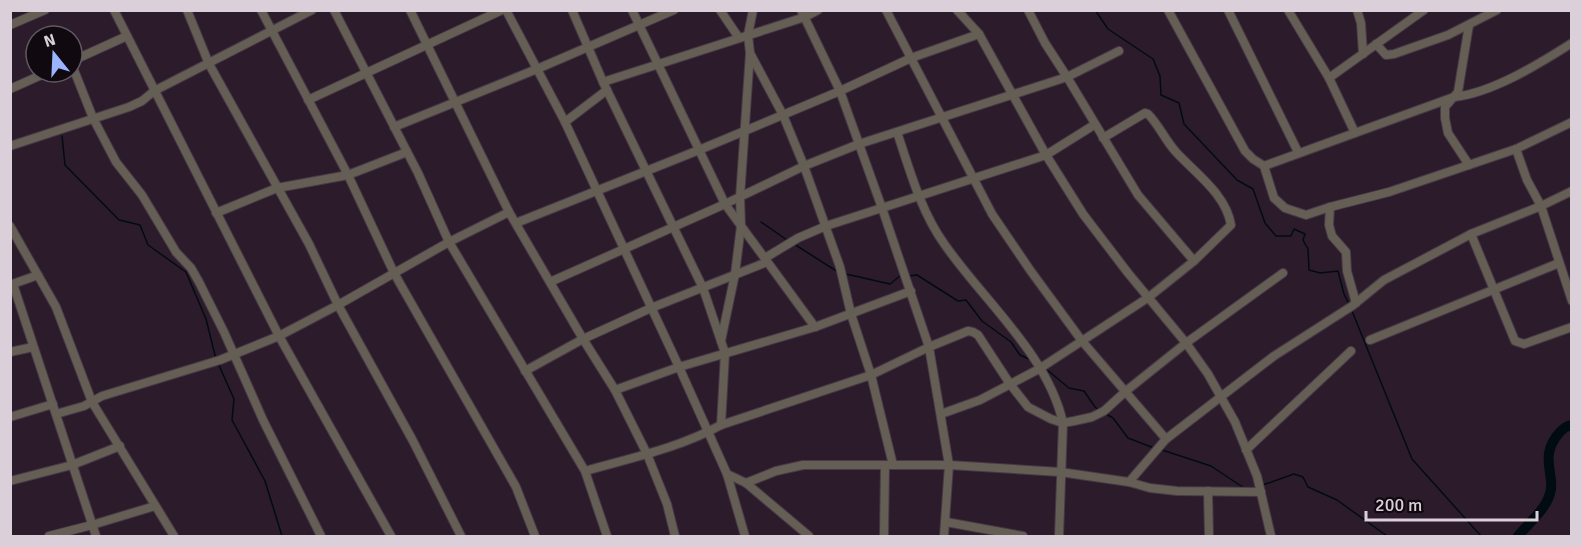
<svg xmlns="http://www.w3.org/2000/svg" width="1582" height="547" font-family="Signika,sans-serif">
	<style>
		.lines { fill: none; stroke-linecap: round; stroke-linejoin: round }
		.stream { stroke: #000c11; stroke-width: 1.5 }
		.river { stroke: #000c11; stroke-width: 10 }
		.minor-casing { stroke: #483947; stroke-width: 10 }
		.minor { stroke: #655e55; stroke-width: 8 }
	</style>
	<rect width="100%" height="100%" fill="#2c1c2b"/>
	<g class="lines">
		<g class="stream">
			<polyline points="1095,10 1108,29 1153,59 1160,76 1161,95 1179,103 1184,124 1237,180 1253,189 1265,223 1276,236 1291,236 1294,229 1305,234 1303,240 1308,249 1309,270 1320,273 1338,271 1344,294 1349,304"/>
			<polyline points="62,136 65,165 119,220 140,225 148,245 186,272 206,319 216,359"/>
			<polyline points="761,222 787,240"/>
			<polyline points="794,244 838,272"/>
			<polyline points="846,274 890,284 900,276"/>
			<polyline points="908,276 917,275 958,301 966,300 982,321 1011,342 1020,355 1029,359"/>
			<polyline points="1352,311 1412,459 1481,536"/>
			<polyline points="218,363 234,399 232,420 265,481 282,536"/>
			<polyline points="1046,369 1069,388 1084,391 1095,407 1099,410"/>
			<polyline points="1106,414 1113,418 1128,438 1154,448"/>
			<polyline points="1162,450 1211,466 1244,488"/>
			<polyline points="1263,485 1294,474 1303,477 1308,487 1337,500 1387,536"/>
		</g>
		<path class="river" d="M 1518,536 C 1527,525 1542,513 1548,499 C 1559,477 1536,458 1560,432 C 1564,428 1566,426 1572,425"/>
		<defs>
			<g id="minor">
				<polyline points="114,10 279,336 391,536"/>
				<polyline points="187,10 209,64 309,244 338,305 413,441 461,536"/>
				<polyline points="261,10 348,175 394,273 516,487 535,536"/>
				<polyline points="334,10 418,173 449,242 585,471 607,536"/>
				<polyline points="410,10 509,212 583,339 615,390 647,454 667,504 675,536"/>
				<polyline points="506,10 565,122 679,367 727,474 745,536"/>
				<polyline points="572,10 603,82 703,288 725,353 721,425"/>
				<polyline points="632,10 725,204 815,327"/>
				<polyline points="720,10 739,38"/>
				<polyline points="801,10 840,91 882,208 929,347 949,465 944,536"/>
				<polyline points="886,10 992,214 1030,270 1082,341 1166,439"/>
				<polyline points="957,10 979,34 1046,155 1083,214 1128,273 1186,343 1208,374 1235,422 1257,476 1271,536"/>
				<polyline points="1028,10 1045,43 1067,77 1119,51"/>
				<polyline points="1168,10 1245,151 1253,159 1264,166 1274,198 1285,208 1306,215 1330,207 1389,192 1516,149 1572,122"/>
				<polyline points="1228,10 1298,152"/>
				<polyline points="1288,10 1329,78 1355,133"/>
				<polyline points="1357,10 1361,23 1363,54"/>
				<polyline points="10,25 45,10"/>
				<polyline points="1376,44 1386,55 1394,54 1448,35 1497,10"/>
				<polyline points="750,53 783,115 804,166 840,267 851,314 871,375 893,465"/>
				<polyline points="72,61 127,36"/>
				<polyline points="72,65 93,118 116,162 142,195 176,252 191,268 199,282 224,332 263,420 321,536"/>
				<polyline points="1329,78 1424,10"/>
				<polyline points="603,82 805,17 818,10"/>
				<polyline points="10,89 48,72"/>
				<polyline points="308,100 502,10"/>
				<polyline points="565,122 607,90"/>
				<polyline points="394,127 537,69 674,10"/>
				<path d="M 897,132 C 910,171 921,212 945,245 C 984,301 1048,355 1063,423 L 1059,536"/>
				<polyline points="10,146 129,107 142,101 154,91 312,10"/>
				<polyline points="1516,149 1527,180 1541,206 1572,301"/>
				<polyline points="1469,165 1448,133 1445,118 1445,107 1458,92 1469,25"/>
				<path d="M 1264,166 L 1454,97 C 1492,93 1539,64 1572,43"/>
				<polyline points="1330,207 1329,225 1332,236 1346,252 1347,271 1356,303"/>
				<polyline points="216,213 277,188 348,175 407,152"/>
				<polyline points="516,223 699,150 840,91 911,58 979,34"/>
				<polyline points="10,226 56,307 92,402 174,536"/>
				<polyline points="1471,234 1515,341 1524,344 1572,327"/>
				<polyline points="765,258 798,238 826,226 1046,155 1094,125"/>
				<polyline points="550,282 725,204 804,166 859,144 1067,77 1138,195 1194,261"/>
				<polyline points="13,284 96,536"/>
				<polyline points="10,285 38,275"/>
				<polyline points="1370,340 1559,263"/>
				<polyline points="721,341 735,274 741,226 740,197 750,53 748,35 753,10"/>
				<polyline points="10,352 33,347"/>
				<polyline points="525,371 583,339 651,308 767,262"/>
				<polyline points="615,390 679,367 815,327 911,291"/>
				<polyline points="56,414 84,406 102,396 220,360 279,336 338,305 449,242 509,212"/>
				<path d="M 941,414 L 980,400 L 1039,369 L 1149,297 L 1194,261 L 1231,225 C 1226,194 1195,173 1176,152 C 1165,140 1159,125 1148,114 L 1145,113 L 1103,138"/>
				<polyline points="10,417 53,404"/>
				<polyline points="1246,450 1351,351"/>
				<path d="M 585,471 C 631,458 679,448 721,425 L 871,375 L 929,347 L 968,331 L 973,332 L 978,335 L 1010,384 L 1028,407 L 1051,419 L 1063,423 L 1074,421 L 1092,417 L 1104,411 L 1126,391 L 1186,343 L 1283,273"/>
				<polyline points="727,474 746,483 809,536"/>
				<polyline points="10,481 72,465 120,446"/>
				<polyline points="1129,482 1166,439 1274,356 1352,306 1384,280 1471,234 1541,206 1572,191"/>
				<polyline points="746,483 776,471 803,465 949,465 1060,472 1129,482 1150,488 1177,491 1261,492"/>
				<polyline points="1208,491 1209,536"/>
				<polyline points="946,522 1023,536"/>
				<polyline points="49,536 92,525 155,506"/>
				<polyline points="884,536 885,465"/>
			</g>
		</defs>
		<use href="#minor" class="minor-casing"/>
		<use href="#minor" class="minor"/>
	</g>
	<rect width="1582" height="547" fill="none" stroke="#dbd0da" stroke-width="24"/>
	<g transform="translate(54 54) rotate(342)"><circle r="28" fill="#100910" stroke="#615961" stroke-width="1.5"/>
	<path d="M0-4.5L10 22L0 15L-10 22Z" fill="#9ab5fd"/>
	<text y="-9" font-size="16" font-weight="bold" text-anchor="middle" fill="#dbd0da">N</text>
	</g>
	<path d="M1366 511v9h171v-9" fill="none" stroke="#dbd0da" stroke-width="3"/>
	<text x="1375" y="511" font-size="18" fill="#dbd0da" stroke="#100910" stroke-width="4.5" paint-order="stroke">200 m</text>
</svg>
